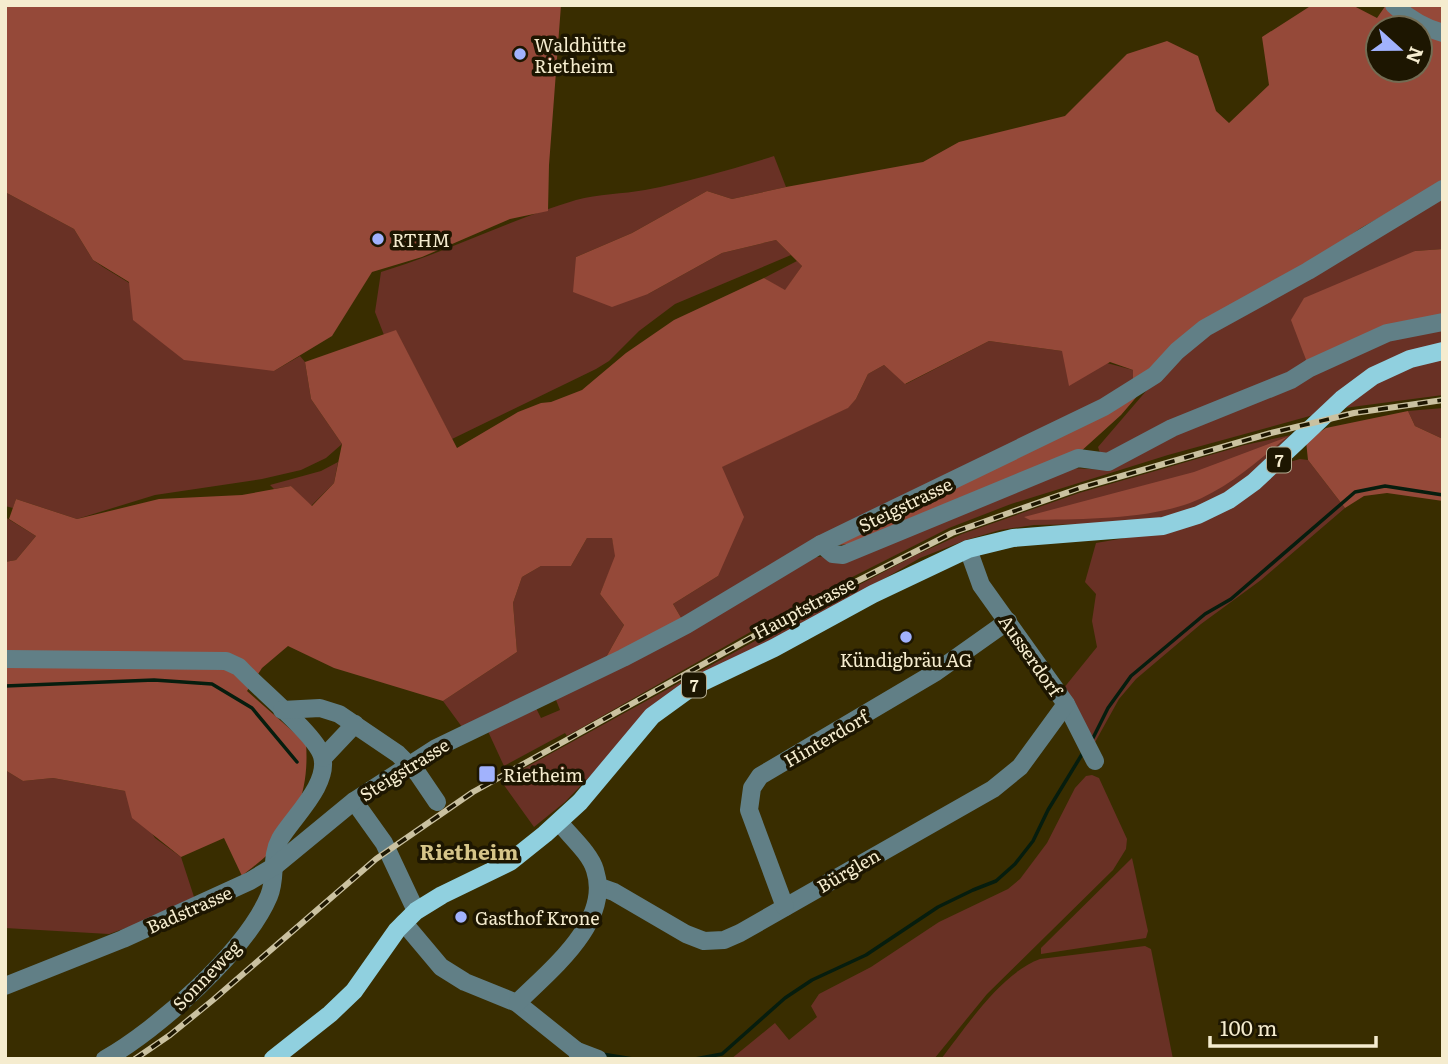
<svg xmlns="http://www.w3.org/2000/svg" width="1448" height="1064" font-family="Literata,serif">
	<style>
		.green { fill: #693125 }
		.forest { fill: #954939; fill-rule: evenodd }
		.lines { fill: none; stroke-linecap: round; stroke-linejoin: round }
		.stream { stroke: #061d0e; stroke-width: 3.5 }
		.minor { stroke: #617f86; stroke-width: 18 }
		.major { stroke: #90d0df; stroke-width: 18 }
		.rail-casing { stroke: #cac1a0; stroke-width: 6 }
		.rail { stroke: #1d1601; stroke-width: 3.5; stroke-dasharray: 10; stroke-linecap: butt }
		.poi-dot { fill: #a1b2fd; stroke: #1d1601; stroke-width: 2.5 }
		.labels { text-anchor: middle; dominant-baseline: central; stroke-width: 7; stroke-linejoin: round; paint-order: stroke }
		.shield { fill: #1d1601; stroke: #b4ac91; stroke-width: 2 }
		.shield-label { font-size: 16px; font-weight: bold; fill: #f5eccf }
		.poi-label { font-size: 18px; fill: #f5eccf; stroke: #1d1601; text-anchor: start }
		.street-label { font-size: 18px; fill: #f5eccf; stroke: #1d1601 }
		.quarter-label { font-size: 21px; font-weight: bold; fill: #d6c589; stroke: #1d1601 }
	</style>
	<rect width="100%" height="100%" fill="#392d00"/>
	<g class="green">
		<path d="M 774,156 L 786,187 L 732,199 L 707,191 L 632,233 L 576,257 L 648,294 L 722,253 L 776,240 L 791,255 L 675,304 L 639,331 L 609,361 L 596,369 L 452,439 L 396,331 L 384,335 L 375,312 L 381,272 C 447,252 509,220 576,200 C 598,194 623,194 645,190 C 690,181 730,170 774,156 Z"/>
		<polygon points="5,192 74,229 93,260 103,267 274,371 300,356 305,362 311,399 342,444 326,458 301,470 262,479 155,495 77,519 16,499 13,508 5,506"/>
		<polygon points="1443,192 1443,249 1415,251 1308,365 1108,455 1100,453 1098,447 1177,355"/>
		<polygon points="797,261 802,266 785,291 764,278"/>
		<polygon points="1443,326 1443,344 1414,350 1384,361 1346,386 1317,414 1168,455 1011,504 949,528 803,602 567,736 565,733 504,766 486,727 534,704 541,718 560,710 554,695 803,558 829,556 1072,468 1106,470 1131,453 1388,338"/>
		<polygon points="989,341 1062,351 1133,370 1133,392 683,621 673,604 718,576 721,467 847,408 856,399 868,374 884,365 906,384"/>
		<polygon points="1443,359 1443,395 1344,408 1363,390 1410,366"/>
		<polygon points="1443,408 1443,439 1415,426 1408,411"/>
		<polygon points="1296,434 1251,475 1224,494 1190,511 1158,519 1099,524 1034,525 1000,530 966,540 920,558 818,617 672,691 565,802 534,827 501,781 815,608 916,555 962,534 1079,493 1245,445"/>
		<polygon points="1300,459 1308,460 1345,508 1261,580 1201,624 1136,679 1119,699 1094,744 1063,689 1097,647 1092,621 1096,594 1085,582 1096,543 1165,531 1286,463"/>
		<polygon points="338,462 334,483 311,506 291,486 274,489 270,485 321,471"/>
		<polygon points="5,517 36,536 16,560 5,562"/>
		<polygon points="587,538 612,538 616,556 600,594 624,625 604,661 462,727 443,701 517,652 513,603 522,577 541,566 571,566"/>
		<polygon points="5,770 23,781 53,778 125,791 155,838 181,857 196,903 109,934 5,928"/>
		<polygon points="1092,775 1099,778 1127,839 1126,849 1113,870 987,994 934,1059 731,1059 775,1023 789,1040 817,1017 811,1006 819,994 871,967 939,922 1008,889 1020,879 1047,843 1075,788 1086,776"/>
		<polygon points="1132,858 1148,931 1146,938 1041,954 1041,948"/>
		<path d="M 1145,946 L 1151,949 L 1173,1059 L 941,1059 C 967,1026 1000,974 1040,959 Z"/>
	</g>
	<g class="forest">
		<polygon points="5,5 561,5 549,165 548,211 510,219 422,257 372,272 332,336 274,371 184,360 133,320 129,282 93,260 74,229 5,192"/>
		<path d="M 1312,5 L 1352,5 L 1377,18 L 1386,5 L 1443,5 L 1443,182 L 1361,228 L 1310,263 L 1199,324 L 1121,415 L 1079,453 L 850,544 L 828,546 L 1133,392 L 1133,370 L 1110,362 L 1069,386 L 1062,351 L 989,341 L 905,384 L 884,365 L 868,374 L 856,399 L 848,408 L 722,467 L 744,517 L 718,576 L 673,604 L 683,621 L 604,661 L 624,625 L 600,594 L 615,556 L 612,538 L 587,538 L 571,566 L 541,566 L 522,577 L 513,603 L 517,652 L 443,701 L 334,668 L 288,646 L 262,668 L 247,691 L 306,743 C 309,785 299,818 271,851 C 263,860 251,868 242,876 L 224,838 L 181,857 L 132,818 L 125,791 L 53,778 L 23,781 L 5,770 L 5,562 L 16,560 L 36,536 L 9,519 L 16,499 L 77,519 L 159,499 L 242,495 L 291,486 L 312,506 L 334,483 L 342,444 L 311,399 L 305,362 L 396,330 L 457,448 L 518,412 L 541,403 L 551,402 L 582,390 L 626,353 L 674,320 L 764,278 L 785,290 L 802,266 L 776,240 L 722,253 L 648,294 L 612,307 L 573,292 L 576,257 L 632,233 L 707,191 L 732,199 L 786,187 L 923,162 L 959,142 L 1065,116 L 1127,54 L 1167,41 L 1198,56 L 1216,111 L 1229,123 L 1269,85 L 1262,37 ZM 1378,28 L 1420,28 L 1420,70 L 1378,70 Z"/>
		<polygon points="1443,249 1443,316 1308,365 1291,320 1304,298 1415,251"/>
		<polygon points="1408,411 1415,426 1443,439 1443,501 1387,493 1364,496 1345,508 1308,460 1306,441 1326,428"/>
		<path d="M 1287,437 C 1257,462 1227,489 1190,503 C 1143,520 1080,519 1030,520 L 1024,517 L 1194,472 Z"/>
	</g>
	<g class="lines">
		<g class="stream">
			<polyline points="5,686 154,680 212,684 252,708 297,762"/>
			<polyline points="1093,738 1108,708 1131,676 1205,614 1231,599 1355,492 1385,486 1443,495"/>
			<polyline points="602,1054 633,1059"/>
			<polyline points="695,1059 722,1054 785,998 812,980 866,955 938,907 973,890 996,881 1015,864 1033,841 1048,810 1084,751"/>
		</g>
		<g class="minor">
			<path d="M 1394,5 C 1408,18 1424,28 1443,33"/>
			<polyline points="821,544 833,554 843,555 1078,458 1108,462 1172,428 1291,380 1310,368 1387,333 1443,322"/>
			<polyline points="968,549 981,585 1066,704 1095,761"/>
			<path d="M 5,659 L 226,661 L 239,667 C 257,687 316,735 322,756 C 330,784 293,817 280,839 C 270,857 277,877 269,896 C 246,951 157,1030 105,1059"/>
			<polyline points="282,710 320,708 339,714 398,754 418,774 437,802"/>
			<polyline points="323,758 355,724"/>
			<polyline points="354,801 384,843 416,911"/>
			<polyline points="600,887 614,892 686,934 704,941 724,940 740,933 993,789 1020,767 1066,704"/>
			<polyline points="785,907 749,810 752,788 760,776 936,672 1008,621"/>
			<polyline points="404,923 441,967 465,982 517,1003 577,1051 579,1059"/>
			<polyline points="5,986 123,939 250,881 275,866 354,801 436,748 623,658 686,625 821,544 1104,407 1155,375 1177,351 1205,328 1308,271 1443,189"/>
			<path d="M 517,1003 C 550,970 612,922 595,870 C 590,853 570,836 559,822"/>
			<polyline points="577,1051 598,1059"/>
		</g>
		<polyline class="major" points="273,1059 330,1014 354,991 397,930 416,911 442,895 510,862 545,834 580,802 652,716 692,687 774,648 873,594 968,549 1013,538 1163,526 1198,515 1229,500 1254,482 1342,399 1373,376 1410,359 1443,351"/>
		<defs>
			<polyline id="rail" points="135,1059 170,1035 213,1000 376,859 473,792 806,607 952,533 1080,488 1271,433 1354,413 1443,400"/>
		</defs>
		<use href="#rail" class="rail-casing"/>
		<use href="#rail" class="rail"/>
	</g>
	<g class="poi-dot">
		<circle cx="520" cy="54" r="7"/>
		<circle cx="378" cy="239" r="7"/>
		<circle cx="906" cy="637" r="7"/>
		<rect x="478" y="765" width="18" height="18" rx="3.5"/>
		<circle cx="461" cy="917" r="7"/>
	</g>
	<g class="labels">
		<g class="shield">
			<rect x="1267" y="447.5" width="24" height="25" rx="5"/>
			<rect x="682" y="672.5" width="24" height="25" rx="5"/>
		</g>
		<g class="shield-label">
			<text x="1279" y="460">7</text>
			<text x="694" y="685">7</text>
		</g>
		<g class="poi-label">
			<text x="534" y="44">Waldhütte<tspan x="534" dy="21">Rietheim</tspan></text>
			<text x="392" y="239">RTHM</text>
			<text x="906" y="659" text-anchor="middle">Kündigbräu AG</text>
			<text x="503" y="774">Rietheim</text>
			<text x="475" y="917">Gasthof Krone</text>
		</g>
		<g class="street-label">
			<text transform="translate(905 504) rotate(-26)">Steigstrasse</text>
			<text transform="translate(804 607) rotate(-28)">Hauptstrasse</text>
			<text transform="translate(1031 655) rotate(55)">Ausserdorf</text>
			<text transform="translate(826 738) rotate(-30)">Hinterdorf</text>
			<text transform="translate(404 769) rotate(-32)">Steigstrasse</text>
			<text transform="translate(848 870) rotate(-30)">Bürglen</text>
			<text transform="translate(189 909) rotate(-24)">Badstrasse</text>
			<text transform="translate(206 975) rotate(-46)">Sonneweg</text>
		</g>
		<g class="quarter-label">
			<text x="469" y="850">Rietheim</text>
		</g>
	</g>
	<rect width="1448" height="1064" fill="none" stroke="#f5eccf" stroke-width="14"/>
	<g transform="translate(1399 49) rotate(111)"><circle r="33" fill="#1d1601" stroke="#736c53" stroke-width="2"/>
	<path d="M0-5L12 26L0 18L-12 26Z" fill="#a1b2fd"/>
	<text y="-10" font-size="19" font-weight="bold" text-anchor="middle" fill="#f5eccf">N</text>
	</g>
	<path d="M1210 1036v10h166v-10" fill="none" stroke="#f5eccf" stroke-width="3.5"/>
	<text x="1220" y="1036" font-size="21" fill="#f5eccf" stroke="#1d1601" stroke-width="5" paint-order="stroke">100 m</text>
</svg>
